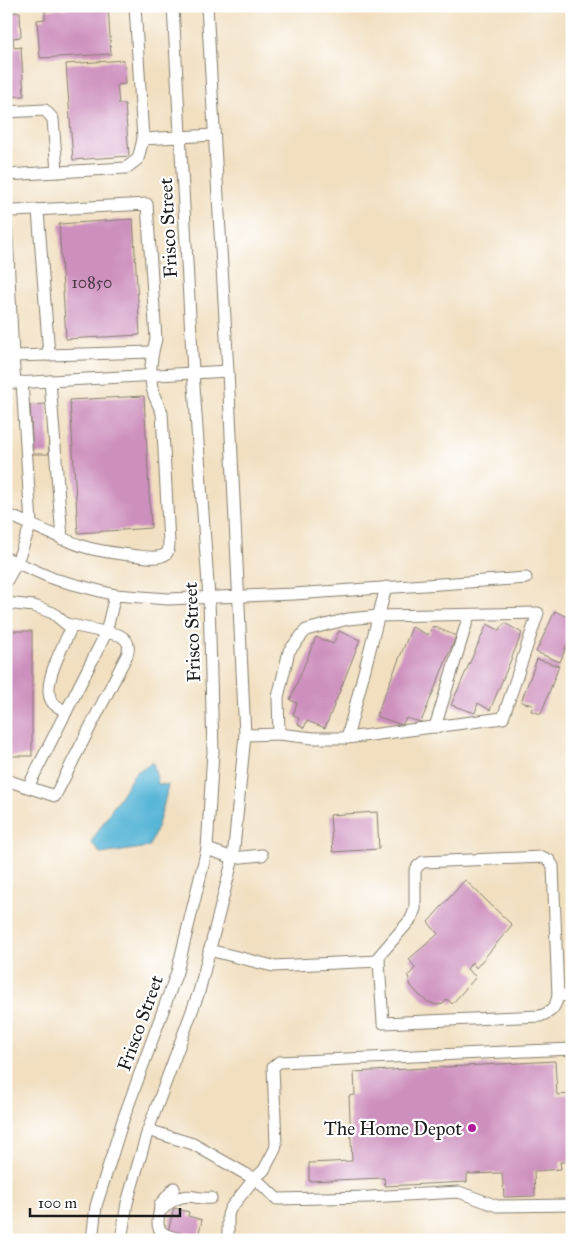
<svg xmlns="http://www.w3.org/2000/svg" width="578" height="1246" font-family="'IM FELL Great Primer',serif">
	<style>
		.water { fill: #59b6d7; stroke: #3a697a }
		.building { fill: #cd90be }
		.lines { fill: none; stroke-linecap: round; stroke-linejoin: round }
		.minor-casing { stroke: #867e6e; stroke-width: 13 }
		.minor { stroke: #fff; stroke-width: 11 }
		.poi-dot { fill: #b5179e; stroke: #fff; stroke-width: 2 }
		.labels { text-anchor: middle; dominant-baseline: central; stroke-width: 4.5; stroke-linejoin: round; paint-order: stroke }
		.number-label { font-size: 16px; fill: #483944 }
		.street-label { font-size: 19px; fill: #1c1c1c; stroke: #fff }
		.poi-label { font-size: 19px; fill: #1c1c1c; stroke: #fff; text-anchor: end }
	</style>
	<rect width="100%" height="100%" fill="#fff"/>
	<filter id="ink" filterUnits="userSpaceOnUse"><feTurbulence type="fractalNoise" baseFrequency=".02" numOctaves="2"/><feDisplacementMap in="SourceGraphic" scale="10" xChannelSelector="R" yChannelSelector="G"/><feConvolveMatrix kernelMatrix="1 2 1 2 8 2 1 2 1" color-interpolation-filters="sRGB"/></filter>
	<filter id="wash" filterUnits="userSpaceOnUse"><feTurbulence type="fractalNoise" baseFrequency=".0096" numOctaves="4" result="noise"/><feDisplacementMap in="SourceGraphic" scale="20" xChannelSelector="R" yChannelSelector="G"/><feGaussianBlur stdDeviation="1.12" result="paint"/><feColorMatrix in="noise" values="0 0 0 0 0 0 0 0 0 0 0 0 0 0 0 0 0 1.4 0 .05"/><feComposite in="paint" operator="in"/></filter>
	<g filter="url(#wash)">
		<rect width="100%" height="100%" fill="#f1dfc0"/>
		<path class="water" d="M 153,762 L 158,784 L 168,785 C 164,807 158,827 149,847 L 101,854 L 91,842 L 135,773 Z"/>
		<g id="blocks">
			<g class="building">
				<polygon points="108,6 111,54 40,58 37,20 45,19 45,10"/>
				<polygon points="20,12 21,37 13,38 14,48 21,47 24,96 6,97 6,13"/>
				<polygon points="124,60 125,84 117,85 119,104 125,104 129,156 73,160 66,64"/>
				<polygon points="133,219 140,335 66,339 59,224"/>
				<polygon points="144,396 151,528 78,533 70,400"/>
				<polygon points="47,404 49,454 33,454 30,405"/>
				<polygon points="555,611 567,617 570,611 572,611 572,632 560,662 536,652"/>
				<polygon points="505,623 522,633 490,710 478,703 475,713 451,705 487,624 499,630"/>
				<polygon points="433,626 456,636 421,722 406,718 402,725 376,716 412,627 428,635"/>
				<rect x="6" y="631" width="26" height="125"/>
				<polygon points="339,631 360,640 325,728 307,721 304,728 298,724 299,718 293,715 297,703 290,700 316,637 333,644"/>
				<polygon points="537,659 559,666 541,714 531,711 533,705 521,702"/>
				<polygon points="377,812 379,849 333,852 330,815"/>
				<polygon points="465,880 512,925 476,968 472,962 467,969 476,977 452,1004 447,999 443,1004 437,1005 428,1002 419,995 411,986 408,976 415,968 409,959 438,934 428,922"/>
				<polygon points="555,1061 557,1095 572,1094 572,1162 560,1162 561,1169 534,1171 535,1196 504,1197 502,1173 467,1174 467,1182 385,1186 384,1178 309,1181 309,1163 352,1161 349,1096 355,1095 354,1072"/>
				<polygon points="174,1208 189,1212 188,1216 202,1220 198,1237 185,1233 184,1236 168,1231"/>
			</g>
		</g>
	</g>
	<g filter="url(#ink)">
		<use href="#blocks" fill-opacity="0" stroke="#867e6e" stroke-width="1"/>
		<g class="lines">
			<defs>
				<g id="minor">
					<polyline points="135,6 143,139 214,135"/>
					<polyline points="6,112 45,110 53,119 57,172"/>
					<polyline points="6,175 126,168 138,159 143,139"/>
					<path d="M 6,209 L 15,211 L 147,204 L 156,339 C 151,357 148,377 154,395 C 156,401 160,407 162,413 L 169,543 C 169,547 169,551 166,554 C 159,559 146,557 139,556 C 120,554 100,552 82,546 C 56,537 31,524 6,514"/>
					<polyline points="38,210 49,355"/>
					<polyline points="6,216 13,356 152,352"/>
					<polyline points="6,356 13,356 15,383 228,371"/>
					<polyline points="50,381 62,539"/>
					<polyline points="6,558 54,579 115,595 168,599 294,594 526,578"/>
					<polyline points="6,582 17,562 31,524 22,382"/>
					<path d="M 6,603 L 34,606 L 53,613 L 66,624 L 119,635 C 129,640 130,646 127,655 L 55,796 L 6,780"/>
					<path d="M 66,712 C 62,709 56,706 53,703 C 39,687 65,643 72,626"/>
					<polyline points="435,727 469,615"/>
					<polyline points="279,734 313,738 347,738"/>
					<polyline points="245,735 279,734 278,697 289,651 306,630 348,619 379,616 538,613 503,718 347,738 386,587"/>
					<polyline points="28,787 106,633 115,595"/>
					<polyline points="207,849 233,858 262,855"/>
					<path d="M 209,950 L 273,966 L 379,961 L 383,1023 L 540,1016 C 552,1012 555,1008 558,996 L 572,995"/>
					<polyline points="379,961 379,956 411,919 415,909 415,871 418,866 423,862 542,857 549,860 553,866 558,996"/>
					<polyline points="148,1130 193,1144 258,1181 277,1199 369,1197 459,1192 497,1206 572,1205"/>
					<path d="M 174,1188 L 160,1205 C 160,1212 158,1216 158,1222 C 157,1236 174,1237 184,1240"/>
					<path d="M 163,1209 C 172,1199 182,1194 195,1197 C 201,1198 205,1199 211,1198"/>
					<polyline points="92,1240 96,1206 123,1120 177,972 207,849 213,752 209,598 193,372 173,6"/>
					<polyline points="121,1240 127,1203 148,1130 199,992 233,858 245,735 228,371 207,6"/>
					<polyline points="228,1240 228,1215 230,1209 254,1179 264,1170 275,1149 276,1144 273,1067 279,1062 572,1049"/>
				</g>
			</defs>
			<use href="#minor" class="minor-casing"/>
			<use href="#minor" class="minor"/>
		</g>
	</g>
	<circle class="poi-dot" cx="472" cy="1128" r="5"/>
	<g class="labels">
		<g class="number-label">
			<text x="92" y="282">10850</text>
		</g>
		<g class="street-label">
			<text transform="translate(168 228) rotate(-93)">Frisco Street</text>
			<text transform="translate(192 632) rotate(-92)">Frisco Street</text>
			<text transform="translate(140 1023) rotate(-70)">Frisco Street</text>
		</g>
		<g class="poi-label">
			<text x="462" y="1128">The Home Depot</text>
		</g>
	</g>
	<rect width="578" height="1246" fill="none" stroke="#fff" stroke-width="25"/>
	<path d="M30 1208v8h150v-8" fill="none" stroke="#1c1c1c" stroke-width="2.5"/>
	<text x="38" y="1208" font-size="15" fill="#1c1c1c" stroke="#ffffff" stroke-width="4" paint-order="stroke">100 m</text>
</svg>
